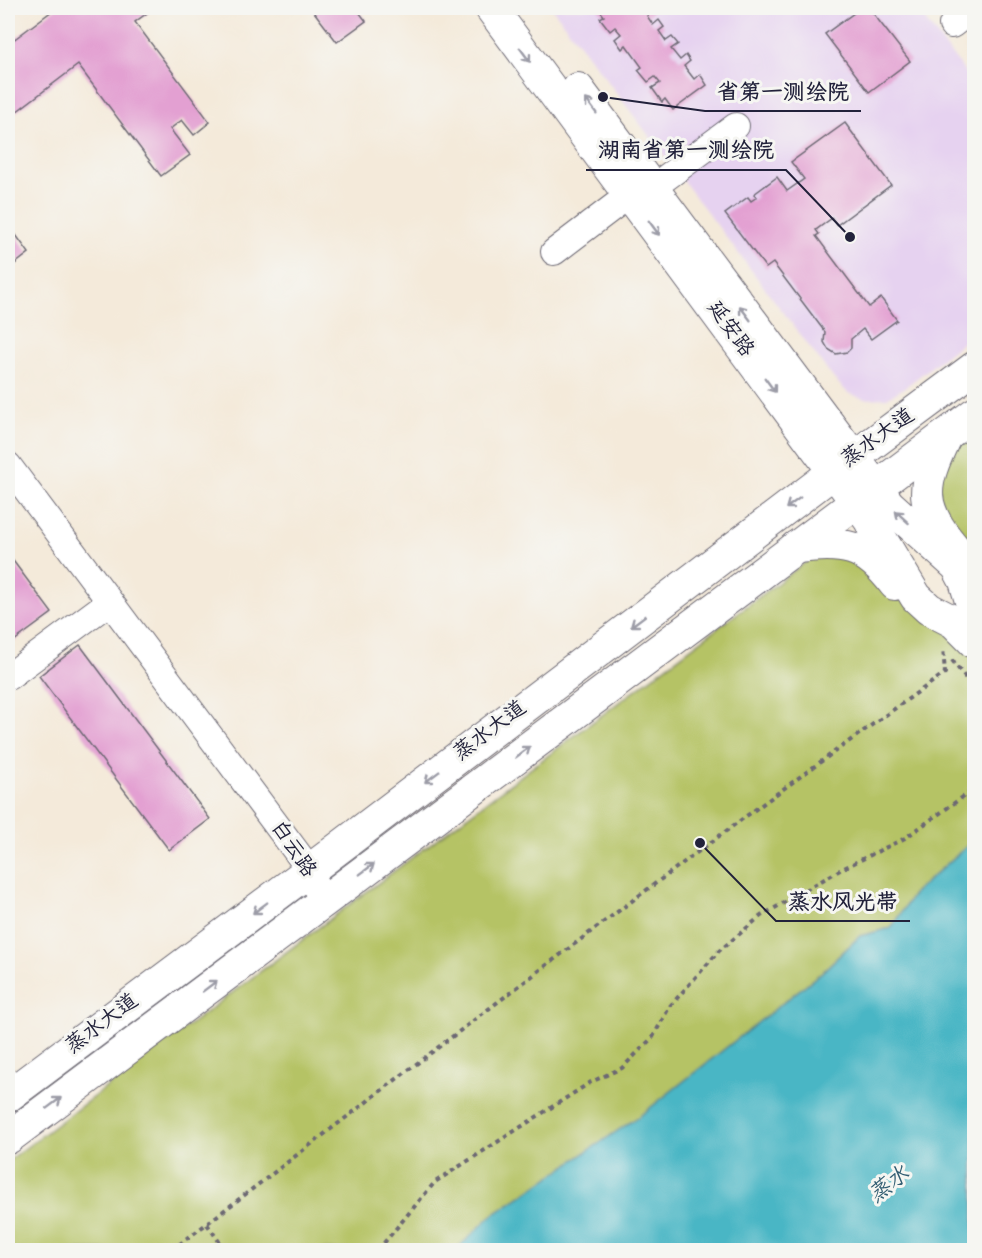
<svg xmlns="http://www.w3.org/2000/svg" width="982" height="1258" font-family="Dekko,'LXGW WenKai TC',sans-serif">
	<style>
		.built { fill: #e6d2f0 }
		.green { fill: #b5c365; stroke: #6c7250; stroke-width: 1.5 }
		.water { fill: #49b6c5; stroke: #366c80; stroke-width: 1.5 }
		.building { fill: #e3a0d2 }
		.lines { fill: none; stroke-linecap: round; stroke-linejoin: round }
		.minor-casing { stroke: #6c6873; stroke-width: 28 }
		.major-casing { stroke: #6c6873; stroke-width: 34 }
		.path { stroke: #6c6873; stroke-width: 4; stroke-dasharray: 4.5 4.5; stroke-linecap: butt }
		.minor { stroke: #fff; stroke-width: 26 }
		.major { stroke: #fff; stroke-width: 32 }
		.oneway { stroke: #9c9ca7 }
		.labels { text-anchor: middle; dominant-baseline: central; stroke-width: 6; stroke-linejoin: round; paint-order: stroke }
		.street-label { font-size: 21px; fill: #22223b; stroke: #f6f6f2 }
		.water-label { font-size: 22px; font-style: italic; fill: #325d72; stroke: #f6f6f2 }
		.leader { fill: none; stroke: #22223b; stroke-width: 2 }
		.callout-dot { fill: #22223b; stroke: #f6f6f2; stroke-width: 2 }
		.callout-label { font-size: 22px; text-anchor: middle; font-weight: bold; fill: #22223b; stroke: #f6f6f2; stroke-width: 6; stroke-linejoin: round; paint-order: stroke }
	</style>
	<rect width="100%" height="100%" fill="#f6f6f2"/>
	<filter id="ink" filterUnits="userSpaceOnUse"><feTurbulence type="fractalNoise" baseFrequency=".0167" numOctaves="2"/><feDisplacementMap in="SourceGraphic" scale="12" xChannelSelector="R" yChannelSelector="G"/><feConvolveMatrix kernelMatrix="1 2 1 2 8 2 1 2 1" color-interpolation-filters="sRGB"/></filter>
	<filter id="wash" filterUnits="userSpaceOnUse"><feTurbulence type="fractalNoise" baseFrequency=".008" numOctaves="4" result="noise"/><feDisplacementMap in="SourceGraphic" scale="24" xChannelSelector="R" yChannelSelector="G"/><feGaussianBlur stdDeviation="1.35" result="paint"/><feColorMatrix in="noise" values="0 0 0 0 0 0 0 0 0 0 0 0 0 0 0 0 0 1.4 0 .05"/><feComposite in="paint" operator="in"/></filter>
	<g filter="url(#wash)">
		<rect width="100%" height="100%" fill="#f4eada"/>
		<polygon class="built" points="552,8 916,8 974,84 974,334 904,388 887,398 865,399 848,393 834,379"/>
		<polygon class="green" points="974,433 974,840 914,893 891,928 860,936 822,972 641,1115 490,1217 456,1250 8,1250 8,1161 831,543 953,622 972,607 931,465"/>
		<polygon class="water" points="974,840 974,1250 456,1250 490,1217 641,1115 822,972 860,936 891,928 914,893"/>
		<g id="blocks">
			<g class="building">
				<polygon points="56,8 154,8 135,22 210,122 194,135 182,120 170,129 190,155 161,176 78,65 8,118 8,44"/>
				<polygon points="311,8 356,8 366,21 337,42"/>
				<polygon points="598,8 650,8 653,11 647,16 653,25 659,20 664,27 659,31 666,41 672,37 678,44 671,49 680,60 686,55 690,61 684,66 694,79 700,74 707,85 673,110 665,99 662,102 652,88 660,83 655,77 648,82 638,70 642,67 626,45 622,49 615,39 621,34 615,27 610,31 600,18 604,16"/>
				<polygon points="861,8 869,8 910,61 869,92 825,34"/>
				<polygon points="845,123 891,185 837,225 832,218 816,230 819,234 816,236 869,307 881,298 897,320 871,339 863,329 851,339 851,348 847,352 836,354 828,349 824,342 825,332 773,263 766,268 725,214 748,197 751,201 757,197 754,194 777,177 787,191 804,179 791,162"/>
				<polygon points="8,224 29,253 11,267 8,262"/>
				<polygon points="8,554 52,613 14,641 8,632"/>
				<polygon points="80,645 210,819 169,850 39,676"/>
			</g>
		</g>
	</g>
	<g filter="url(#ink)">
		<use href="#blocks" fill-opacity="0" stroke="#6c6873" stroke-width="1.5"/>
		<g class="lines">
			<defs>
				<g id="minor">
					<polyline points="952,25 974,8"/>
					<polyline points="652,188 736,126"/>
					<polyline points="554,252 629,195"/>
					<polyline points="8,465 310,870 316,888"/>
					<polyline points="8,677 101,608"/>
				</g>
				<g id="major">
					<polyline points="491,8 869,519 916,597 929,609 954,622 974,642"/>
					<polyline points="578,89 889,505 957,566 965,581 974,611"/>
					<path d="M 945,437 C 921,486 918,507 955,549"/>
					<path d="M 796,547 C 844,542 864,543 895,584"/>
					<polyline points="8,1096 298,879 834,472 974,368"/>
					<polyline points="8,1138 974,414"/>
				</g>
			</defs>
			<use href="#minor" class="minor-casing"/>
			<use href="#major" class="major-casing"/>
			<g class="path">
				<polyline points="952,660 970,684 974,681"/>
				<polyline points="207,1224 225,1250"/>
				<path d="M 172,1250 C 428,1056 682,858 945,673 L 943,648"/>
				<polyline points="378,1250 435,1182 591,1082 622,1068 653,1037 670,1006 719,951 761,916 840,870 905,838 974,789"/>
			</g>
			<use href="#minor" class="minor"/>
			<use href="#major" class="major"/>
		</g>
		<defs><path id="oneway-shaft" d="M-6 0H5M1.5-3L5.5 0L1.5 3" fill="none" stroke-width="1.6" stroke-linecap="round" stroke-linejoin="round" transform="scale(1.5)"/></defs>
		<g class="oneway">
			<use href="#oneway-shaft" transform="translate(525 55) rotate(54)"/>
			<use href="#oneway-shaft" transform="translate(591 106) rotate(-127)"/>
			<use href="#oneway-shaft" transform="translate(654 228) rotate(54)"/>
			<use href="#oneway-shaft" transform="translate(745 313) rotate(-127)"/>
			<use href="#oneway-shaft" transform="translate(770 385) rotate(54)"/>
			<use href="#oneway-shaft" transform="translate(793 503) rotate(143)"/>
			<use href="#oneway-shaft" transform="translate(902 517) rotate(-138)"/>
			<use href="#oneway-shaft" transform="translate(638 621) rotate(143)"/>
			<use href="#oneway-shaft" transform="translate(523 752) rotate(-37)"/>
			<use href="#oneway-shaft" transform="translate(432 777) rotate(143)"/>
			<use href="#oneway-shaft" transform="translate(367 869) rotate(-37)"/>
			<use href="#oneway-shaft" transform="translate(260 908) rotate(143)"/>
			<use href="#oneway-shaft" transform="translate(210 986) rotate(-37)"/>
			<use href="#oneway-shaft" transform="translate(54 1103) rotate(-37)"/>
		</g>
	</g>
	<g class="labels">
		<g class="street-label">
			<text transform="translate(729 330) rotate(54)">延安路</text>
			<text transform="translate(879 439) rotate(-36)">蒸水大道</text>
			<text transform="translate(491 732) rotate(-37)">蒸水大道</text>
			<text transform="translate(292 850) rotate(56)">白云路</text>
			<text transform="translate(103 1025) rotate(-37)">蒸水大道</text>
		</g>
		<g class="water-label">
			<text transform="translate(890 1186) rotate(-37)">蒸水</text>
		</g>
	</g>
	<path class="leader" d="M603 97L705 111H861M850 237L786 170H586M700 843L776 921H910"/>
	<g class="callout-dot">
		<circle cx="603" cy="97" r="6"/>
		<circle cx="850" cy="237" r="6"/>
		<circle cx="700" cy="843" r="6"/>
	</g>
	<g class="callout-label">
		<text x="783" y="99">省第一测绘院</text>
		<text x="686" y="157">湖南省第一测绘院</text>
		<text x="843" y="909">蒸水风光带</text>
	</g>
	<rect width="982" height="1258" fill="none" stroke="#f6f6f2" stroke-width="30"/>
</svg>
